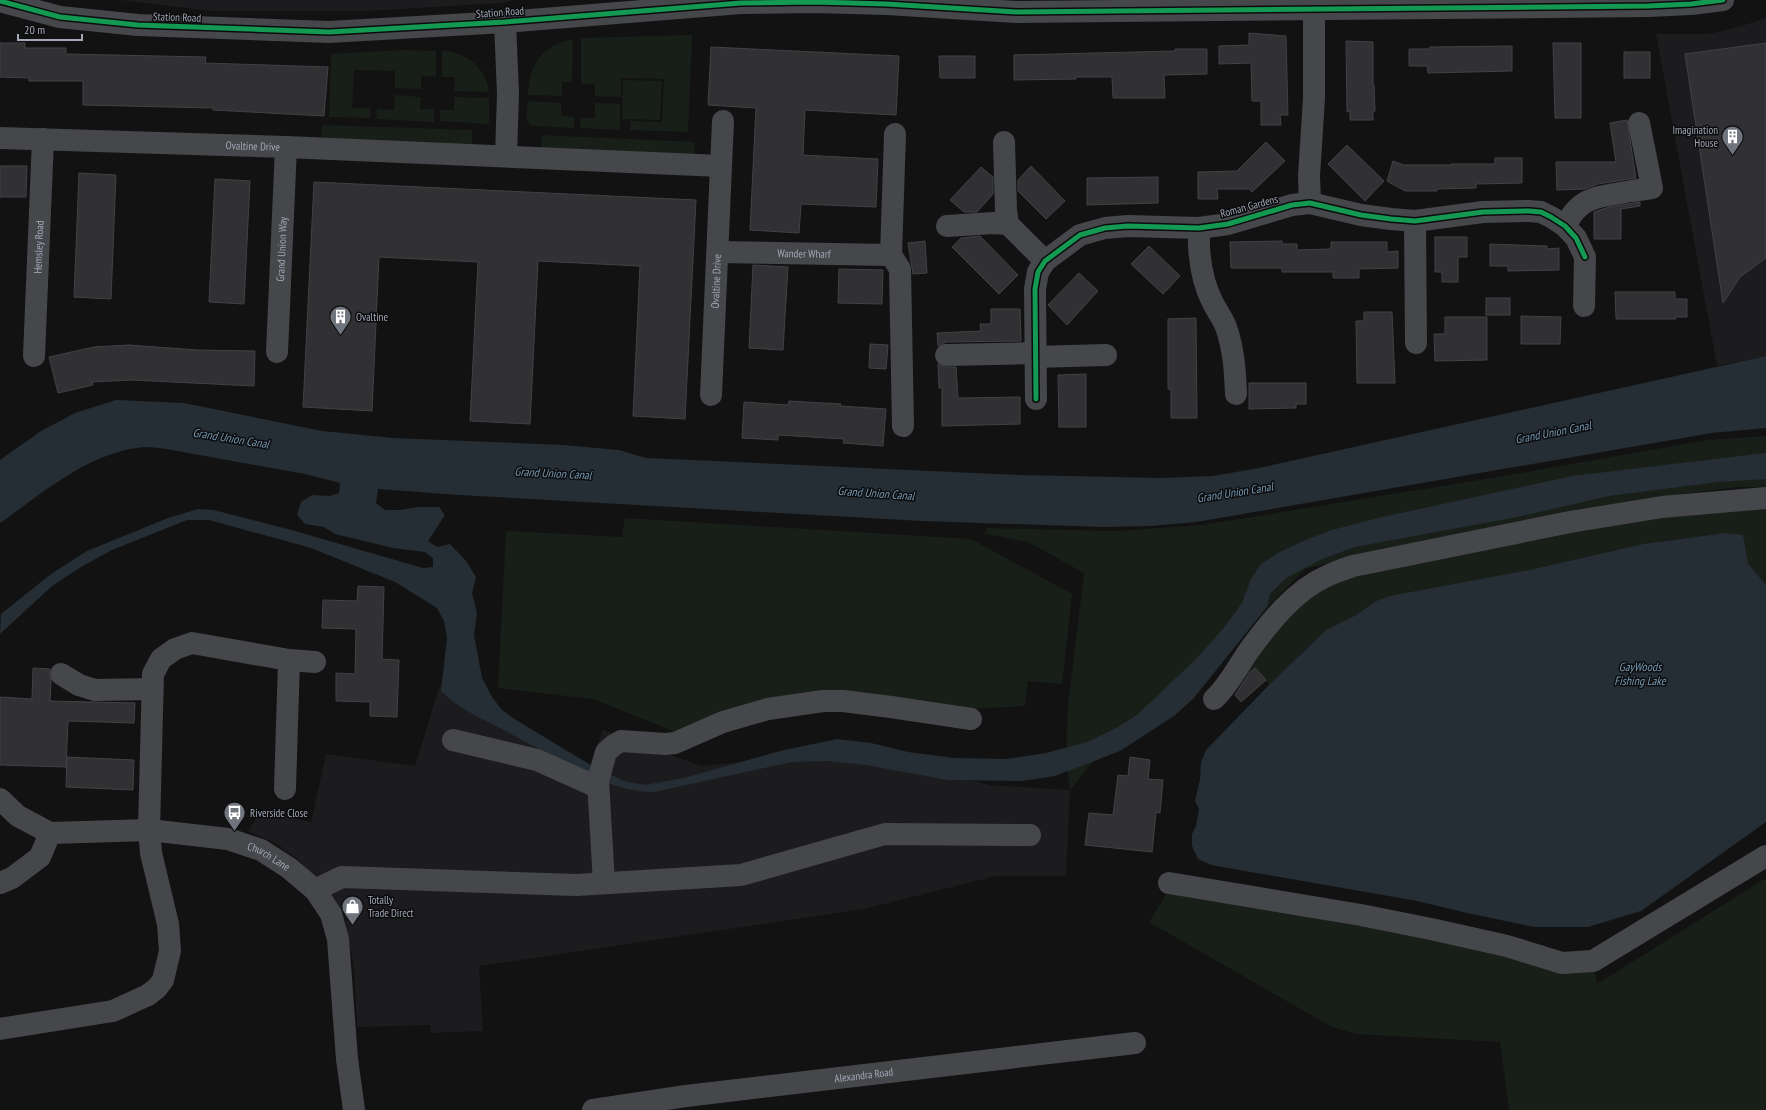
<svg xmlns="http://www.w3.org/2000/svg" width="1766" height="1110" font-family="'PT Sans Narrow',sans-serif">
	<style>
		.built { fill: #1c1c1e }
		.green { fill: #181f19 }
		.water { fill: #252e34 }
		.building { fill: #313133; stroke: #404246 }
		.lines { fill: none; stroke-linecap: round; stroke-linejoin: round }
		.minor { stroke: #46474b; stroke-width: 22 }
		.cycleway-casing { stroke: #0c0c0e; stroke-width: 8 }
		.cycleway { stroke: #139951; stroke-width: 5 }
		.labels { text-anchor: middle; dominant-baseline: central; stroke-width: 3; stroke-linejoin: round; paint-order: stroke }
		.street-label { font-size: 11px; fill: #a2a8b5; stroke: #0c0c0e }
		.poi-label { font-size: 11px; fill: #a2a8b5; stroke: #0c0c0e; text-anchor: start }
		.water-label { font-size: 12px; font-style: italic; fill: #7599b3; stroke: #0c0c0e }
	</style>
	<rect width="100%" height="100%" fill="#121212"/>
	<g class="built">
		<polygon points="120,0 515,0 501,3 367,11 213,11"/>
		<polygon points="1766,18 1766,356 1717,366 1656,34 1709,34 1742,26"/>
		<polygon points="440,685 590,764 603,730 701,766 862,750 989,785 1070,790 1066,876 996,876 864,909 479,966 483,1031 430,1033 430,1025 357,1027 354,969 345,917 300,861 277,844 248,831 263,808 311,823 326,754 415,766"/>
	</g>
	<g class="green">
		<polygon points="692,35 688,132 630,130 630,121 662,122 664,79 621,78 621,97 595,96 595,84 581,84 581,38"/>
		<path d="M 573,39 L 572,82 L 562,82 L 562,96 L 528,95 C 530,63 541,46 573,39 Z"/>
		<polygon points="402,50 436,51 436,77 421,76 421,89 395,88 395,71 354,70 352,108 371,108 370,118 329,117 331,54"/>
		<path d="M 442,51 C 466,51 487,69 489,92 L 454,91 L 455,77 L 442,77 Z"/>
		<polygon points="623,80 662,81 660,120 622,119"/>
		<polygon points="395,95 421,97 420,109 434,109 434,122 376,119 377,109 394,110"/>
		<polygon points="454,97 489,98 489,124 440,121 440,110 454,110"/>
		<polygon points="528,101 561,103 561,116 574,117 574,128 532,126 526,120"/>
		<polygon points="595,103 620,104 620,130 580,128 581,118 595,118"/>
		<polygon points="322,125 472,130 472,147 321,140"/>
		<polygon points="542,135 695,142 694,156 541,149"/>
		<polygon points="1766,436 1766,487 1738,487 1659,497 1358,555 1305,569 1267,607 1207,681 1176,699 1089,766 1070,790 1066,759 1068,705 1084,573 1028,542 985,534 987,528 1118,531 1202,525 1498,477 1707,440"/>
		<polygon points="1766,504 1766,585 1725,533 1643,544 1534,569 1376,601 1356,615 1326,630 1269,685 1255,668 1230,690 1284,618 1329,583 1571,527"/>
		<polygon points="625,518 971,539 1072,594 1062,684 1028,681 1025,706 969,709 778,709 685,736 593,699 498,688 506,531 622,537"/>
		<polygon points="1766,878 1766,1110 1509,1110 1500,1042 1356,1034 1332,1027 1149,922 1167,893 1359,922 1593,966 1597,984"/>
	</g>
	<g class="water">
		<path d="M 1766,356 L 1766,428 L 1712,433 L 1196,522 L 1151,526 L 1103,527 L 922,521 L 459,495 L 378,489 L 376,503 L 385,510 L 400,510 L 418,507 L 439,507 L 445,515 L 428,541 L 437,547 L 450,544 L 466,561 L 476,577 L 472,593 L 477,613 L 474,635 L 482,678 L 492,697 L 502,710 L 516,720 L 594,767 L 624,781 L 645,785 L 684,778 L 780,751 L 837,739 L 871,743 L 908,752 L 954,758 L 1006,759 L 1046,753 L 1087,742 L 1116,728 L 1137,715 L 1195,660 L 1223,629 L 1242,603 L 1251,579 L 1261,564 L 1278,553 L 1303,541 L 1332,530 L 1378,518 L 1572,476 L 1766,453 L 1766,479 L 1718,482 L 1609,496 L 1522,516 L 1355,547 L 1322,559 L 1286,578 L 1270,594 L 1267,607 L 1193,699 L 1174,716 L 1120,751 L 1055,776 L 1022,781 L 948,780 L 866,765 L 829,761 L 792,762 L 654,792 C 614,792 578,770 543,751 C 518,738 493,724 467,711 L 452,701 L 441,691 L 447,638 L 444,621 L 437,608 L 395,582 L 311,548 L 209,520 L 187,520 L 112,550 L 81,567 L 52,586 L 0,634 L 1,614 L 51,574 L 87,551 L 168,518 L 198,509 L 214,510 L 295,531 L 423,568 L 433,567 L 433,558 L 425,552 L 393,548 L 335,534 L 324,527 L 305,524 L 297,515 L 301,502 L 312,495 L 330,496 L 339,493 L 340,483 L 305,474 L 166,449 C 160,448 152,447 145,447 C 90,451 43,493 0,523 L 0,460 L 41,431 L 75,413 L 116,400 L 184,403 L 322,431 L 393,438 L 563,445 L 619,450 L 646,458 L 1020,475 L 1161,478 L 1213,476 L 1259,468 Z"/>
		<polygon points="1725,533 1743,535 1748,563 1766,585 1766,822 1641,911 1588,927 1534,927 1467,913 1417,901 1211,865 1198,859 1192,846 1192,834 1196,826 1199,809 1195,801 1200,780 1201,762 1206,750 1269,685 1326,630 1356,615 1376,601 1390,596 1534,569 1643,544"/>
	</g>
	<g class="building">
		<polygon points="1249,33 1286,36 1288,115 1280,115 1281,125 1261,125 1261,101 1252,101 1251,63 1219,64 1219,46 1249,45"/>
		<polygon points="1346,41 1373,42 1373,85 1374,85 1375,111 1373,111 1373,120 1350,120 1350,111 1347,112"/>
		<polygon points="0,43 25,43 25,48 66,48 66,54 206,57 205,63 328,67 324,116 213,110 213,108 83,105 83,81 29,81 29,78 0,77"/>
		<polygon points="1553,43 1581,43 1581,118 1555,118"/>
		<polygon points="1766,43 1766,258 1740,277 1723,303 1685,54"/>
		<polygon points="1512,46 1512,71 1428,73 1427,66 1409,66 1409,49 1429,49 1430,47"/>
		<polygon points="711,47 899,56 896,115 805,110 803,155 878,159 876,207 801,204 799,233 750,230 756,108 708,105"/>
		<polygon points="1175,49 1207,49 1207,74 1164,75 1165,98 1113,98 1112,77 1076,77 1076,79 1014,80 1014,55 1175,51"/>
		<rect x="1624" y="52" width="26" height="26"/>
		<polygon points="939,56 975,56 975,78 940,78"/>
		<polygon points="1627,120 1636,178 1598,184 1584,189 1557,190 1556,162 1616,162 1610,123"/>
		<polygon points="1266,142 1285,161 1252,192 1249,189 1217,189 1218,199 1198,199 1198,172 1237,171"/>
		<polygon points="1347,145 1384,181 1365,201 1328,164"/>
		<polygon points="1495,158 1522,158 1522,183 1476,184 1476,188 1437,189 1437,191 1405,191 1387,181 1393,161 1404,165 1451,165 1451,164 1495,164"/>
		<polygon points="0,166 27,166 26,197 0,197"/>
		<polygon points="1031,166 1065,201 1046,219 1018,191 1018,180"/>
		<polygon points="981,167 993,177 993,194 977,212 964,212 950,200"/>
		<polygon points="79,173 116,175 111,299 74,297"/>
		<polygon points="1158,177 1158,203 1087,205 1087,178"/>
		<polygon points="215,179 250,181 244,304 209,302"/>
		<polygon points="314,182 696,200 685,419 633,416 640,266 538,261 530,424 470,421 478,262 379,257 372,411 303,407"/>
		<polygon points="1640,202 1640,206 1621,209 1621,239 1594,239 1594,212 1609,207"/>
		<polygon points="980,236 1018,275 999,294 952,247 961,238"/>
		<polygon points="1435,237 1467,237 1467,257 1458,257 1458,282 1442,282 1442,272 1435,272"/>
		<polygon points="925,241 927,273 913,274 908,243"/>
		<polygon points="1282,241 1282,244 1297,244 1297,250 1331,249 1331,242 1387,242 1387,252 1398,251 1398,268 1359,269 1359,278 1333,278 1333,272 1282,272 1282,268 1231,268 1230,242"/>
		<polygon points="1490,244 1547,246 1547,249 1559,248 1559,270 1508,271 1508,266 1490,266"/>
		<polygon points="1149,246 1180,276 1163,294 1131,264"/>
		<polygon points="753,265 788,267 783,350 749,348"/>
		<polygon points="839,269 883,270 882,304 838,303"/>
		<polygon points="1079,273 1098,291 1067,325 1048,305"/>
		<polygon points="1615,292 1675,292 1675,299 1687,299 1687,317 1675,317 1676,319 1616,319"/>
		<rect x="1486" y="298" width="24" height="17"/>
		<polygon points="991,309 1020,309 1021,341 946,342 938,346 937,333 981,331 980,324 991,324"/>
		<polygon points="1364,312 1392,312 1395,383 1357,383 1356,321 1364,321"/>
		<polygon points="1521,316 1561,317 1560,344 1521,344"/>
		<polygon points="1445,317 1487,317 1487,360 1435,361 1434,334 1445,334"/>
		<polygon points="1196,318 1197,418 1171,418 1171,389 1168,389 1168,319"/>
		<polygon points="870,344 888,345 886,369 869,368"/>
		<polygon points="129,345 197,350 255,351 254,386 132,380 92,382 93,385 58,393 49,357 94,347"/>
		<polygon points="938,364 946,367 956,367 958,398 1020,397 1020,424 942,426 942,388 939,388"/>
		<polygon points="1086,374 1086,427 1059,427 1058,375"/>
		<polygon points="1249,383 1306,383 1306,404 1296,404 1296,408 1249,409"/>
		<polygon points="789,401 841,404 840,406 886,409 883,446 843,443 844,439 778,435 778,440 742,438 744,402 788,405"/>
		<polygon points="358,586 384,587 382,659 399,660 397,717 370,716 370,702 336,701 336,673 355,674 356,629 322,628 323,600 357,601"/>
		<polygon points="33,668 50,669 49,674 51,681 50,701 135,703 134,723 68,721 66,767 0,765 0,697 32,699"/>
		<polygon points="1255,668 1266,680 1241,702 1235,695 1250,672"/>
		<polygon points="67,757 134,760 133,790 66,787"/>
		<polygon points="1130,757 1150,760 1148,779 1163,780 1160,813 1156,812 1152,852 1085,845 1089,813 1113,815 1118,775 1128,776"/>
	</g>
	<g class="lines">
		<g class="minor">
			<polyline points="0,1 60,17 138,25 329,32 505,22 741,3 815,2 887,4 1016,12 1648,6 1691,4 1723,0"/>
			<polyline points="505,22 508,94 506,156"/>
			<polyline points="895,134 891,255 900,269 903,426"/>
			<path id="s1" d="M 0,138 L 286,147 L 721,166"/>
			<polyline points="1004,142 1006,210 1008,224"/>
			<polyline points="1632,191 1652,188 1639,123"/>
			<polyline points="1310,203 1309,176 1314,98 1314,9"/>
			<polyline points="1415,221 1416,343"/>
			<polyline points="1008,224 1045,261"/>
			<polyline points="947,226 993,223 1008,224"/>
			<path d="M 1565,226 C 1569,220 1572,213 1578,208 C 1589,196 1610,195 1626,192"/>
			<path d="M 1199,228 C 1198,254 1201,280 1213,303 C 1217,311 1223,319 1226,327 C 1234,350 1235,371 1236,394"/>
			<path id="s2" d="M 718,252 L 891,255"/>
			<path id="s3" d="M 277,352 L 286,147"/>
			<polyline points="946,355 1035,353"/>
			<path id="s4" d="M 34,356 L 43,139"/>
			<polyline points="1035,357 1106,355"/>
			<path id="s5" d="M 711,395 L 723,121"/>
			<polyline points="1036,399 1035,289 1038,272 1045,261 1080,235 1105,228 1128,226 1199,228 1228,224 1292,205 1310,203 1361,215 1391,219 1415,221 1483,212 1529,211 1541,212 1551,217 1565,226 1576,238 1585,257 1584,306"/>
			<polyline points="289,660 315,662"/>
			<polyline points="61,674 79,685 95,690 152,689"/>
			<path d="M 1214,699 C 1229,685 1238,666 1250,649 C 1270,622 1295,590 1327,576 C 1335,572 1344,569 1353,566 L 1570,522 L 1662,507 L 1766,498"/>
			<polyline points="453,740 537,760 597,787"/>
			<path id="s6" d="M 0,799 L 18,816 L 50,833 L 149,830 L 228,839 L 261,850 L 289,868 L 315,890 L 331,914 L 338,939 L 347,1059 L 354,1110"/>
			<polyline points="0,883 12,878 40,857 50,833"/>
			<polyline points="604,883 598,781 606,752 614,745 621,741 665,744 675,743 723,722 768,709 823,701 843,701 891,707 971,719"/>
			<polyline points="1169,883 1361,915 1431,929 1507,946 1562,963 1593,961 1766,856"/>
			<polyline points="315,890 342,877 576,885 741,875 885,834 1030,835"/>
			<polyline points="0,1029 113,1011 148,995 157,988 163,980 170,951 168,924 151,853 149,830 153,674 161,659 175,649 192,643 289,660 285,789"/>
			<path id="s7" d="M 593,1110 L 686,1096 L 1135,1043"/>
		</g>
		<defs>
			<g id="cycleway">
				<polyline points="0,1 60,17 138,25 329,32 505,22 741,3 815,2 887,4 1016,12 1648,6 1691,4 1723,0"/>
				<polyline points="1036,399 1035,289 1038,272 1045,261 1080,235 1105,228 1128,226 1199,228 1228,224 1292,205 1310,203 1361,215 1391,219 1415,221 1483,212 1529,211 1541,212 1551,217 1565,226 1576,238 1585,257"/>
			</g>
		</defs>
		<use href="#cycleway" class="cycleway-casing"/>
		<use href="#cycleway" class="cycleway"/>
	</g>
	<defs>
		<symbol id="building-pin" viewBox="-11 -11 22 30"><path d="M0 17L-7.5 6A9.5 9.5 0 1 1 7.5 6Z" fill="#70747c" stroke="#0c0c0e"/><path d="M-4-6H4V6H1V3H-1V6H-4ZM-2.5-4.3h1.7v1.8h-1.7ZM.8-4.3h1.7v1.8H.8ZM-2.5-1h1.7V.8h-1.7ZM.8-1h1.7V.8H.8Z" fill="#fff"/></symbol>
		<symbol id="bus-pin" viewBox="-11 -11 22 30"><path d="M0 17L-7.5 6A9.5 9.5 0 1 1 7.5 6Z" fill="#70747c" stroke="#0c0c0e"/><path d="M-5-6H5V4H4V6H2V4H-2V6H-4V4H-5ZM-3.5-4V0h7V-4ZM-3.5 1.2v1.5H-2V1.2ZM2 1.2v1.5H3.5V1.2Z" fill="#fff"/></symbol>
		<symbol id="shop-pin" viewBox="-11 -11 22 30"><path d="M0 17L-7.5 6A9.5 9.5 0 1 1 7.5 6Z" fill="#70747c" stroke="#0c0c0e"/><path d="M-5-2.5h2.3a2.7 3.5 0 0 1 5.4 0H5L5.5 6h-11ZM-1.5-2.5h3a1.5 2.3 0 0 0-3 0Z" fill="#fff"/></symbol>
	</defs>
	<g fill-rule="evenodd">
		<use href="#building-pin" x="1720" y="124" width="25" height="34"/>
		<use href="#building-pin" x="328" y="304" width="25" height="34"/>
		<use href="#bus-pin" x="222" y="800" width="25" height="34"/>
		<use href="#shop-pin" x="340" y="894" width="25" height="34"/>
	</g>
	<g class="labels">
		<g class="street-label">
			<text transform="translate(500 12) rotate(-4)">Station Road</text>
			<text transform="translate(177 17) rotate(2)">Station Road</text>
			<text stroke="none"><textPath href="#s1" startOffset="253">Ovaltine Drive</textPath></text>
			<text transform="translate(1249 206) rotate(-15)">Roman Gardens</text>
			<text stroke="none"><textPath href="#s4" startOffset="109">Hemsley Road</textPath></text>
			<text stroke="none"><textPath href="#s3" startOffset="103">Grand Union Way</textPath></text>
			<text stroke="none"><textPath href="#s2" startOffset="86">Wander Wharf</textPath></text>
			<text stroke="none"><textPath href="#s5" startOffset="114">Ovaltine Drive</textPath></text>
			<text stroke="none"><textPath href="#s6" startOffset="284">Church Lane</textPath></text>
			<text stroke="none"><textPath href="#s7" startOffset="273">Alexandra Road</textPath></text>
		</g>
		<g class="poi-label">
			<text x="1718" y="130" text-anchor="end">Imagination<tspan x="1718" dy="13">House</tspan></text>
			<text x="356" y="317">Ovaltine</text>
			<text x="250" y="813">Riverside Close</text>
			<text x="368" y="900">Totally<tspan x="368" dy="13">Trade Direct</tspan></text>
		</g>
		<g class="water-label">
			<text transform="translate(1553 432) rotate(-11)">Grand Union Canal</text>
			<text transform="translate(231 438) rotate(9)">Grand Union Canal</text>
			<text transform="translate(553 473) rotate(3)">Grand Union Canal</text>
			<text transform="translate(1235 492) rotate(-9)">Grand Union Canal</text>
			<text transform="translate(876 493) rotate(4)">Grand Union Canal</text>
			<text x="1640" y="666">GayWoods<tspan x="1640" dy="14">Fishing Lake</tspan></text>
		</g>
	</g>
	<path d="M18 34v6h64v-6" fill="none" stroke="#a2a8b5" stroke-width="2"/>
	<text x="24" y="34" font-size="12" fill="#a2a8b5" stroke="#0c0c0e" stroke-width="3" paint-order="stroke">20 m</text>
</svg>
